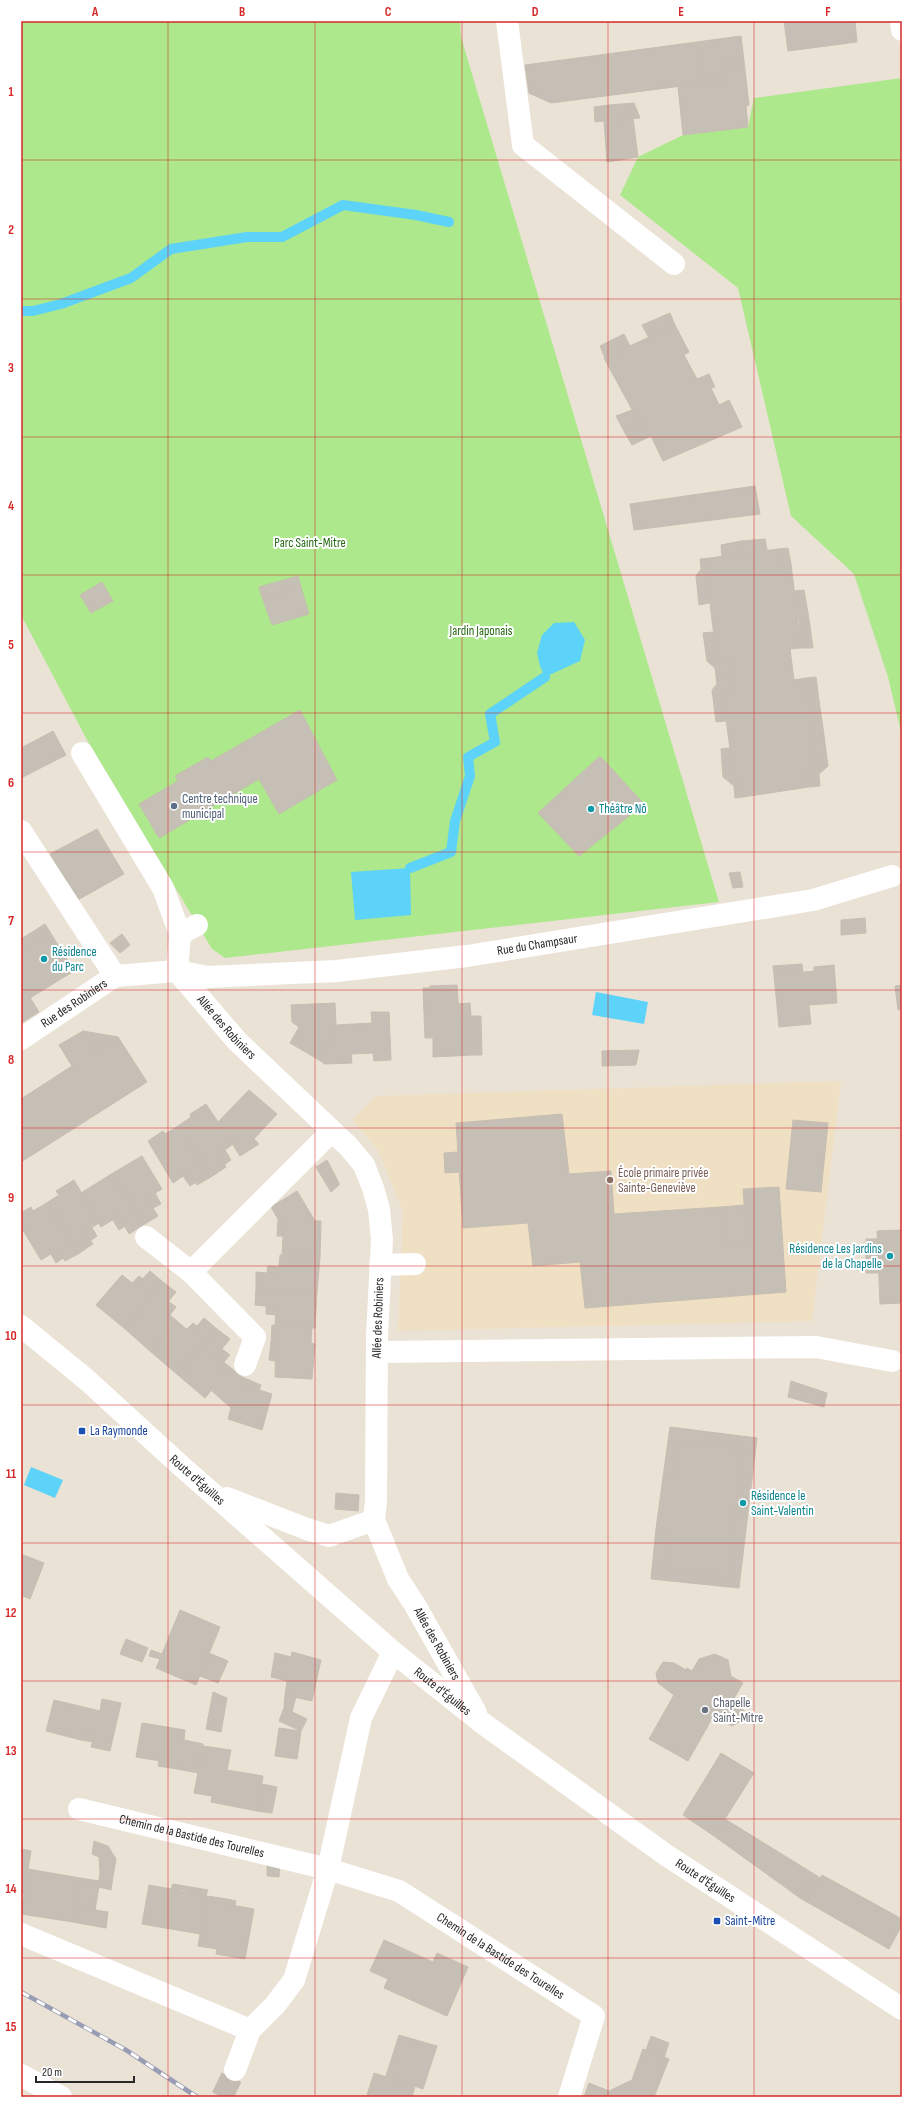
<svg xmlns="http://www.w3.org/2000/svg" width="923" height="2118" font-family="'Sofia Sans Condensed',sans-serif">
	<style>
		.education { fill: #f0e0c3 }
		.green { fill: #ade88c }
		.water { fill: #5dd3f9 }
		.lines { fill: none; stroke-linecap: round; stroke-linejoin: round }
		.stream { stroke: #5dd3f9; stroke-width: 10 }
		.building { fill: #c6bfb6; stroke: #c6beb0 }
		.minor-tunnel { stroke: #c4bdb3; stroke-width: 22; stroke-dasharray: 22 11; stroke-linecap: butt }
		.minor { stroke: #fff; stroke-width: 22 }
		.rail-casing { stroke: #999db4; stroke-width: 4.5 }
		.rail { stroke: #fff; stroke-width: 3; stroke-dasharray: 9; stroke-linecap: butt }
		.grid { fill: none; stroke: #d62828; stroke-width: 1; stroke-opacity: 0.55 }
		.service-dot { fill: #5c6f8a; stroke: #fff; stroke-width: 1.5 }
		.culture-dot { fill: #0f9aa8; stroke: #fff; stroke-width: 1.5 }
		.education-dot { fill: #8d6e63; stroke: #fff; stroke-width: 1.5 }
		.transit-dot { fill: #1a4fb4; stroke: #fff; stroke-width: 1.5 }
		.worship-dot { fill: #6b7280; stroke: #fff; stroke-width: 1.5 }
		.labels { text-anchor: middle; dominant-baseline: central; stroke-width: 4; stroke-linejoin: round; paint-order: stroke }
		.park-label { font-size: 13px; fill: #266812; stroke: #fff }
		.service-label { font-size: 13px; fill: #4e5e75; stroke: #fff; text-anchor: start }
		.culture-label { font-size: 13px; fill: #0d838f; stroke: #fff; text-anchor: start }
		.street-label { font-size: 13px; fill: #272727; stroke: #fff }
		.education-label { font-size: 13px; fill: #785e54; stroke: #fff; text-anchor: start }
		.transit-label { font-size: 13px; fill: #164399; stroke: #fff; text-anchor: start }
		.worship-label { font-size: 13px; fill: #5b616d; stroke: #fff; text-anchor: start }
		.neatline { fill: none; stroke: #d62828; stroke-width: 1.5 }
		.grid-label { font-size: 13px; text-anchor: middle; font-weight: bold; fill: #d62828 }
	</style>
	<rect width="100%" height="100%" fill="#ebe2d6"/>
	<polygon class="education" points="841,1081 812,1321 398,1331 403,1211 378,1150 352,1120 377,1096"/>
	<g class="green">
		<polygon points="21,21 460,21 461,37 719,902 225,958 212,949 87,740 21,615"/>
		<polygon points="902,78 902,736 888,677 854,574 791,516 738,288 620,195 638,157 683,135 748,127 754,98"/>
	</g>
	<g class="water">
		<polygon points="574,622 585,640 580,661 545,677 540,666 537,653 542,635 554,623"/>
		<polygon points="410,868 411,915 355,920 351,872"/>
		<polygon points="596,992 648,1002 644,1024 592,1015"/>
		<polygon points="31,1467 63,1480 55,1498 24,1485"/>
	</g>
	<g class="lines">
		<g class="stream">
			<polyline points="21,311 33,311 61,304 131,278 171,249 247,237 282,237 343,205 416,215 449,222"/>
			<polyline points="410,868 451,852 455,821 470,776 468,757 495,742 490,714 545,677"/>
		</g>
	</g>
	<g class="building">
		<polygon points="784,21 855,21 857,42 788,51"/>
		<polygon points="741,36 744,61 722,64 724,75 704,77 697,42"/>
		<polygon points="697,42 705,83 551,103 529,93 525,65"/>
		<polygon points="744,61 749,105 746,106 748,127 683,135 678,87 725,81 723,68 735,67 734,62"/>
		<polygon points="734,62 735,67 723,68 722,64"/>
		<polygon points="724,75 725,81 717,82 716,76"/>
		<polygon points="716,76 717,82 705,83 704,77"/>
		<polygon points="634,103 640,118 611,120 609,105"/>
		<polygon points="609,105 611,120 595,122 594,107"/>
		<polygon points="633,118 638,157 607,162 604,121"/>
		<polygon points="670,313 675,325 649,338 642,325"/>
		<polygon points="675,325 689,352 684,355 697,379 709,374 715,387 711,388 719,405 729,400 742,427 663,461 651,436 632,445 625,433 641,426 604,358"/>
		<polygon points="624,334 630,346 605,358 600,346"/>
		<polygon points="632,410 641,426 625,433 616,416"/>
		<polygon points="755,486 760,514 634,530 630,504"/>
		<polygon points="765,539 767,550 744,554 741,541"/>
		<polygon points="741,541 744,554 722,556 721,545"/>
		<polygon points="788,548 791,564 781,564 778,549"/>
		<polygon points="778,549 781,564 791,564 801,648 790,649 794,680 806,678 817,768 807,769 809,787 743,797 741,777 734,778 722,690 735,688 731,658 717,659 706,573 711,572 710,558"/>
		<polygon points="710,558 711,572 706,573 709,603 699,605 696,576 701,569 700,559"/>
		<polygon points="298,576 301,587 262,597 259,587"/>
		<polygon points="102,582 113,601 91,613 80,595"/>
		<polygon points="301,587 309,614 272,625 262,597"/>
		<polygon points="804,590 809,619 799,620 794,591"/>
		<polygon points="809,619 813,648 801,648 799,620"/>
		<polygon points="713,632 717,659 731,658 733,674 716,676 715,668 707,661 703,633"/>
		<polygon points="733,674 735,688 722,690 726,721 716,722 712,690 717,684 716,676"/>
		<polygon points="816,677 820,708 810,709 806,678"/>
		<polygon points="820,708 824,735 813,737 810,709"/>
		<polygon points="300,710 337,780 279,814 259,779 159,838 139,804 178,781 175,776 208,757 211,761"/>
		<polygon points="53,731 66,755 21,778 21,748"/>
		<polygon points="824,735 828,766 819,774 820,786 809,787 807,769 817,768 813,737"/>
		<polygon points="729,748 734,778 741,777 743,797 735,798 734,786 723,777 721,749"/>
		<polygon points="600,756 644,804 579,856 538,813"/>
		<polygon points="97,829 124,874 76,901 50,854"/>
		<polygon points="740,872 743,887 733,888 729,873"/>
		<polygon points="865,918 866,933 841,935 841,920"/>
		<polygon points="45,924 50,932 27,947 21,939"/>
		<polygon points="50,932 74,971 30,998 27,993 21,997 21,939 27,947"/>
		<polygon points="122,934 130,945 120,953 110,943"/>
		<polygon points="802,964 803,972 774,975 773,966"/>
		<polygon points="834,965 837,1003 809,1005 811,1024 779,1027 774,975 814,971 814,967"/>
		<polygon points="457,985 459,1016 471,1016 473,1055 433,1057 433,1038 425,1038 423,988 430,988 430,986"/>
		<polygon points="902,985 902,1009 898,1010 895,986"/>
		<polygon points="27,993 39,1012 21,1023 21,997"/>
		<polygon points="335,1003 336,1025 319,1060 290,1043 299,1027 292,1022 291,1005"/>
		<polygon points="470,1003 471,1016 459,1016 458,1004"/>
		<polygon points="371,1012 389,1012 391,1060 374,1061 373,1053 351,1054 352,1063 325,1064 319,1060 336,1025 372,1023"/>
		<polygon points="471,1016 481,1016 482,1055 473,1055"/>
		<polygon points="83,1031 96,1051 118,1037 147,1082 21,1162 21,1099 72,1066 59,1045"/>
		<polygon points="83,1031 118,1037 96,1051"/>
		<polygon points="639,1050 636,1065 602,1066 602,1051"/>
		<polygon points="249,1090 277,1114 254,1139 259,1144 240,1156 218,1122"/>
		<polygon points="206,1104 233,1144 218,1155 226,1167 211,1177 178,1126 191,1117 190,1114"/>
		<polygon points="562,1114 569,1174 611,1171 614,1214 721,1207 725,1247 747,1245 743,1189 779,1187 786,1292 585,1308 580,1262 533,1266 528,1223 463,1228 456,1123"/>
		<polygon points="793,1120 828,1123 821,1192 786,1189"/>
		<polygon points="178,1126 211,1177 197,1185 189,1172 173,1183 148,1141 163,1131 165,1134"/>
		<polygon points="225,1150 231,1160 224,1165 218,1155"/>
		<polygon points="458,1152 459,1172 445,1173 444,1153"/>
		<polygon points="142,1156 162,1189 147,1198 158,1216 143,1225 113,1173"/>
		<polygon points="327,1160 339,1183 339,1185 331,1192 316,1167"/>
		<polygon points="189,1172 196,1182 190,1186 183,1176"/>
		<polygon points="113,1173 143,1225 129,1234 119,1216 101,1227 81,1193"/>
		<polygon points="74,1180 99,1223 85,1232 93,1244 78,1254 48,1202 59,1195 56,1191"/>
		<polygon points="297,1191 315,1221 321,1221 320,1257 282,1255 284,1220 278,1219 271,1207"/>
		<polygon points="155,1193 161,1204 153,1208 147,1198"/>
		<polygon points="48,1202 78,1254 65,1261 57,1250 41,1260 21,1227 21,1213 31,1207 33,1211"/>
		<polygon points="744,1205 747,1245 725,1247 721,1207"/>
		<polygon points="119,1216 125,1226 119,1230 113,1220"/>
		<polygon points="278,1219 284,1220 283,1236 277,1236"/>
		<polygon points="92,1228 97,1236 90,1241 85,1232"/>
		<polygon points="901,1230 902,1303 880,1304 877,1231"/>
		<polygon points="866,1239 878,1239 879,1273 866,1273"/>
		<polygon points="57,1250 63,1258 56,1263 51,1254"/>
		<polygon points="280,1255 320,1257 317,1293 256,1288 256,1272 278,1274"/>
		<polygon points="268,1266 279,1267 278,1274 267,1273"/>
		<polygon points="150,1271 163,1282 124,1328 96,1305 122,1275 136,1286"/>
		<polygon points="139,1276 143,1279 136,1286 132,1283"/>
		<polygon points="163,1282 176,1292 162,1309 177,1321 151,1352 124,1328"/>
		<polygon points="256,1288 317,1293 315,1328 275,1326 276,1307 255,1305"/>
		<polygon points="168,1301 176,1307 170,1315 162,1309"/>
		<polygon points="266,1306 276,1307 276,1315 266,1314"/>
		<polygon points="204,1318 217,1329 178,1375 151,1352 177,1321 191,1333"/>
		<polygon points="193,1323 197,1326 191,1333 187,1329"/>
		<polygon points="272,1325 312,1328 311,1343 315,1344 312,1379 275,1377 276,1342 271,1342"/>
		<polygon points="217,1329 230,1339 216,1356 230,1367 205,1398 178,1375"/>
		<polygon points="271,1342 276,1342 275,1361 269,1360"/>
		<polygon points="222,1349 230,1355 224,1362 216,1356"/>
		<polygon points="230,1367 242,1377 241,1384 272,1394 262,1430 228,1419 231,1408 212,1391"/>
		<polygon points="242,1377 261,1385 259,1390 241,1384"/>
		<polygon points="791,1381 827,1393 824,1407 788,1397"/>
		<polygon points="670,1427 757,1438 739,1588 651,1579 656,1529 669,1530 663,1570 728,1578 744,1449 680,1441 675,1478 663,1477"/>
		<polygon points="680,1441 744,1449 728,1578 663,1570 669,1530 656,1529 663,1477 675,1478"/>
		<polygon points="336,1493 359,1495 358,1511 335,1509"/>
		<polygon points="21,1554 44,1563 30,1599 21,1595"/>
		<polygon points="180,1610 220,1627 196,1685 156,1668 160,1659 149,1656 151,1650 162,1654"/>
		<polygon points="126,1639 148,1648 142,1662 120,1654"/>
		<polygon points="292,1652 321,1660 312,1701 285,1695 287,1681 271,1677 275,1653 291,1657"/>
		<polygon points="209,1653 228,1661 218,1683 200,1676"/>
		<polygon points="715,1654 728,1660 731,1676 743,1683 733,1700 741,1704 745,1714 743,1720 732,1726 714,1715 688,1761 649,1739 674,1695 658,1683 656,1673 663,1662 674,1663 686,1670 687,1668 692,1671 699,1659"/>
		<polygon points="213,1692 227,1698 221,1732 206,1729"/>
		<polygon points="285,1695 296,1697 292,1712 284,1708"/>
		<polygon points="102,1699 121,1703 110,1751 91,1747 94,1737 83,1734 81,1740 46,1731 54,1700 100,1711"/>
		<polygon points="284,1708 307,1719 301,1731 279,1721"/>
		<polygon points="142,1723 185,1730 184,1740 203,1744 198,1773 177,1769 179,1764 136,1757"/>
		<polygon points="279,1728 301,1731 297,1759 275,1756"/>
		<polygon points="83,1734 94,1737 93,1742 81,1740"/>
		<polygon points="203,1746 231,1750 227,1770 263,1776 257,1811 211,1802 212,1796 194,1793"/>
		<polygon points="721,1753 754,1773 714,1836 683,1815"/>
		<polygon points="159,1761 179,1764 177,1769 158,1766"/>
		<polygon points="262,1784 277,1787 272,1813 257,1811"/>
		<polygon points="725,1819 814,1874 800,1898 714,1836"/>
		<polygon points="94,1841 108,1846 116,1859 112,1883 99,1881 100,1872 99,1857 92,1854"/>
		<polygon points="21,1849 31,1851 24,1894 21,1893"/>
		<polygon points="267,1861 280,1863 279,1877 267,1876"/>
		<polygon points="28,1869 80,1878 73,1922 21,1914"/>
		<polygon points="814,1874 820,1878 807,1902 800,1898"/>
		<polygon points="822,1875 902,1919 902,1925 889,1949 807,1902"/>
		<polygon points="80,1878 112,1883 111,1890 99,1887 95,1910 76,1907"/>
		<polygon points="173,1884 208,1890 207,1892 171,1889"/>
		<polygon points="149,1885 187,1892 187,1889 207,1892 200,1934 142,1924"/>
		<polygon points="207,1896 227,1899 226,1904 254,1909 245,1959 216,1954 217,1949 198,1946"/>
		<polygon points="227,1899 236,1901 235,1906 226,1904"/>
		<polygon points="76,1907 108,1912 106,1928 73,1922"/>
		<polygon points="384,1940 433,1962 437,1953 468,1967 447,2016 384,1988 388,1979 370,1971"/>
		<polygon points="399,2035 437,2046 423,2089 386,2076"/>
		<polygon points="651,2036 669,2043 664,2058 646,2050"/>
		<polygon points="643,2049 669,2059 654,2097 584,2097 589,2083 609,2091 632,2080"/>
		<polygon points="374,2073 415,2086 412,2097 374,2097 367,2095"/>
	</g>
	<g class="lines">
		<polyline class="minor-tunnel" points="222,2097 235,2070"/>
		<g class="minor">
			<polyline points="507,21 523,145 674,264"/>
			<polyline points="901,21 902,30"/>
			<polyline points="82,753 163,888 180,934 177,971"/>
			<polyline points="21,831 115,976"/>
			<polyline points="180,934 197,925"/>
			<path id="s1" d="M 177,971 L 237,1041 L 349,1147 L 364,1165 L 373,1188 L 379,1209 L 382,1240 L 377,1336 L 376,1501 L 374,1520 L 398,1579 L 415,1605 L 476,1713"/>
			<path id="s2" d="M 21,1039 L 115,976 L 177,971 L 208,977 L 337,971 L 467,956 L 813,900 L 892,876"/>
			<polyline points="146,1237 191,1272 255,1337 245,1365"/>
			<polyline points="380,1265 415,1264"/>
			<polyline points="191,1272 332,1131"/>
			<path id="s3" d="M 21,1326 L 87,1380 L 180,1465 L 393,1652 L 481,1722 L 666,1855 L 902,2009"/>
			<polyline points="377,1352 816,1347 892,1361"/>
			<polyline points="227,1498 307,1529 329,1536 374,1520"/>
			<path id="s4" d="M 79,1809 L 328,1869 L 399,1891 L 594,2016 L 569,2097"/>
			<polyline points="21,1934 250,2030"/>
			<polyline points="235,2070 250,2030 275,2005 294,1980 328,1869 361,1718 393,1652"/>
			<polyline points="21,2075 61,2097"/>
		</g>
		<defs>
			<polyline id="rail" points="21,1992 126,2050 197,2097"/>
		</defs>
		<use href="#rail" class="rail-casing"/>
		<use href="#rail" class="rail"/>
	</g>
	<path class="grid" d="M 168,21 L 168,2097M 315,21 L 315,2097M 462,21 L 462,2097M 608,21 L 608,2097M 754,21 L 754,2097M 21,160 L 902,160M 21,299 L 902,299M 21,437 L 902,437M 21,575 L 902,575M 21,713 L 902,713M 21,852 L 902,852M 21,990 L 902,990M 21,1128 L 902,1128M 21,1266 L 902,1266M 21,1405 L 902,1405M 21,1543 L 902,1543M 21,1681 L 902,1681M 21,1819 L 902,1819M 21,1958 L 902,1958"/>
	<circle class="service-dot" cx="174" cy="806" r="4"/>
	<g class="culture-dot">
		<circle cx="591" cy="809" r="4"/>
		<circle cx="44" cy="959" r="4"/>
		<circle cx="890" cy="1256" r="4"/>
		<circle cx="743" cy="1503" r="4"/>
	</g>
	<circle class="education-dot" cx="610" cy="1180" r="4"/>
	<g class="transit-dot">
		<rect x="78" y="1427" width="8" height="8" rx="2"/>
		<rect x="713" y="1917" width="8" height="8" rx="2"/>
	</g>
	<circle class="worship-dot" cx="705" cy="1710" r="4"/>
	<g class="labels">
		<g class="park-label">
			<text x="310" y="543">Parc Saint-Mitre</text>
			<text x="481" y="631">Jardin Japonais</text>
		</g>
		<g class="service-label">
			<text x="182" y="799">Centre technique<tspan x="182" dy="15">municipal</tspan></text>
		</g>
		<g class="culture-label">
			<text x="599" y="809">Théâtre Nô</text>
			<text x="52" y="952">Résidence<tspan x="52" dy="15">du Parc</tspan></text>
			<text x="882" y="1249" text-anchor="end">Résidence Les Jardins<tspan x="882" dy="15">de la Chapelle</tspan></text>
			<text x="751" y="1496">Résidence le<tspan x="751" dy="15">Saint-Valentin</tspan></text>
		</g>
		<g class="street-label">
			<text stroke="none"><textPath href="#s2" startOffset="538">Rue du Champsaur</textPath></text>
			<text stroke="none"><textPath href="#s2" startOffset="64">Rue des Robiniers</textPath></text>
			<text stroke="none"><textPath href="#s1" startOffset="75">Allée des Robiniers</textPath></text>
			<text transform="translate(378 1318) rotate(-88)">Allée des Robiniers</text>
			<text stroke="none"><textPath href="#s3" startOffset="234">Route d'Éguilles</textPath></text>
			<text stroke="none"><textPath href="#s1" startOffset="767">Allée des Robiniers</textPath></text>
			<text stroke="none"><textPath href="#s3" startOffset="558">Route d'Éguilles</textPath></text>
			<text stroke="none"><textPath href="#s4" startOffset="116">Chemin de la Bastide des Tourelles</textPath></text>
			<text stroke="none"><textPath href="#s3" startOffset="882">Route d'Éguilles</textPath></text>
			<text stroke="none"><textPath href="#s4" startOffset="451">Chemin de la Bastide des Tourelles</textPath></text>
		</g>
		<g class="education-label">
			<text x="618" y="1173">École primaire privée<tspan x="618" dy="15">Sainte-Geneviève</tspan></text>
		</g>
		<g class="transit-label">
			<text x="90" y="1431">La Raymonde</text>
			<text x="725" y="1921">Saint-Mitre</text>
		</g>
		<g class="worship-label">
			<text x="713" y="1703">Chapelle<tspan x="713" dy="15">Saint-Mitre</tspan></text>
		</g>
	</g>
	<rect width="923" height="2118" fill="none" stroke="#ffffff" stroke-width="44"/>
	<path d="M36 2076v6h98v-6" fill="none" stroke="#272727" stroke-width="2"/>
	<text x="42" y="2076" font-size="12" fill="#272727" stroke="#ffffff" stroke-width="3" paint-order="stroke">20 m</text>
	<rect x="22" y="22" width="879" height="2074" class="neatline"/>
	<g class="grid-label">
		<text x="95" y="16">A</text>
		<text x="242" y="16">B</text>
		<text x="388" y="16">C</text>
		<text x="535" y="16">D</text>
		<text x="681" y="16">E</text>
		<text x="828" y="16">F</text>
		<text x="11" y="96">1</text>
		<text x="11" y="234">2</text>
		<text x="11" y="372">3</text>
		<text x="11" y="510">4</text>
		<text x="11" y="649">5</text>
		<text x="11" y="787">6</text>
		<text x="11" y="925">7</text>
		<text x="11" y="1064">8</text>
		<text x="11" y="1202">9</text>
		<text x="11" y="1340">10</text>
		<text x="11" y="1478">11</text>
		<text x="11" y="1617">12</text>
		<text x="11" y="1755">13</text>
		<text x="11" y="1893">14</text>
		<text x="11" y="2031">15</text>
	</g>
</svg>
